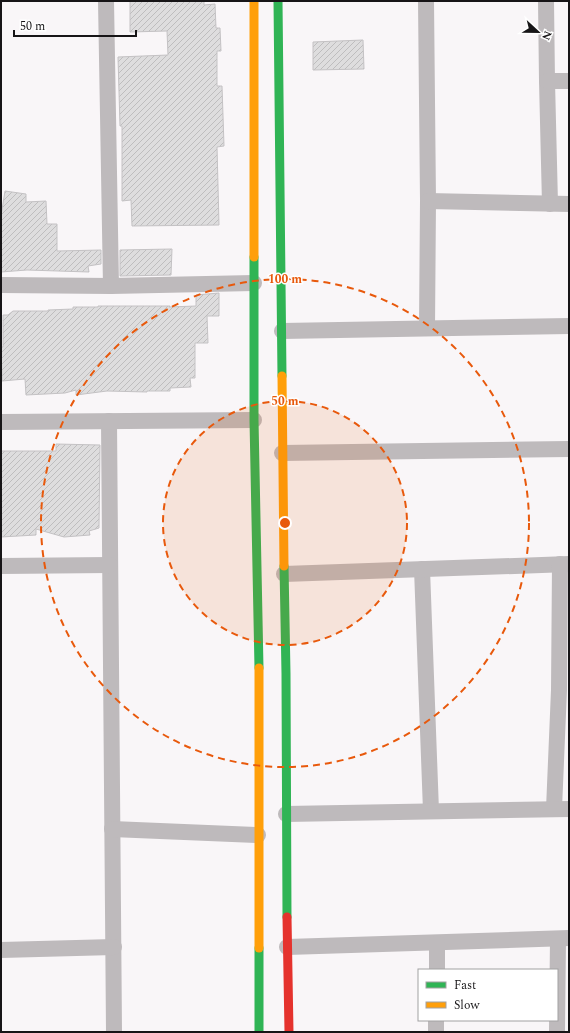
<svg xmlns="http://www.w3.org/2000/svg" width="570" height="1033" font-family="Spectral,serif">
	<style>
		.building { fill: url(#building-hatch); stroke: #c4c2c4 }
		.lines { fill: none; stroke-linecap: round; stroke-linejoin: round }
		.street { stroke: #bebabc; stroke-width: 16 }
		.fast { stroke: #30b455; stroke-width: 9 }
		.slow { stroke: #ff9f0a; stroke-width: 9 }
		.jam { stroke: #e5322d; stroke-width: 9 }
		.ring { fill: none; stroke: #e8590c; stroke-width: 2; stroke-dasharray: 7 5 }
		.centre { fill: #e8590c; stroke: #fff; stroke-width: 2 }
		.ring-label { font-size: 12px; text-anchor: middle; font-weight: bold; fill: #e8590c; stroke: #fff; stroke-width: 3; stroke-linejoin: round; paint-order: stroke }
	</style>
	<defs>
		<pattern id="building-hatch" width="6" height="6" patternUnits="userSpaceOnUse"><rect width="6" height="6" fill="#deddde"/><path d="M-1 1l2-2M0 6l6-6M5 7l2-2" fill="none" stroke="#bebdbe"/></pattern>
	</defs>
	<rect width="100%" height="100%" fill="#f9f6f8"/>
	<g class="building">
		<polygon points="130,1 204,1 204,5 215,4 216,28 220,28 221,51 217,51 217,86 222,86 224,146 217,147 219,225 132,226 131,200 122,201 122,126 120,126 118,57 168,55 167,31 130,32"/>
		<polygon points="363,40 364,69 313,70 313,42"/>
		<polygon points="5,191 26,194 26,202 46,201 47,224 57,224 57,251 101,250 101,264 88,266 89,272 27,270 1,272 1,216"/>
		<polygon points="172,249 171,275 120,276 120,250"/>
		<polygon points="219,293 219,316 207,316 208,343 195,343 195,378 190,378 191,387 170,388 170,391 147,391 147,392 107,391 76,395 76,390 65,393 26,395 25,379 2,381 1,347 3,347 3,315 8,315 13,311 48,311 48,310 73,309 73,307 98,307 98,306 170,306 169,307 196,306 196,295"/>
		<polygon points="56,444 100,445 99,528 89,531 90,535 64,537 36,529 36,535 1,537 1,451 56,451"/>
	</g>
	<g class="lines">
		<g class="street">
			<polyline points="106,1 111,286"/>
			<polyline points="426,1 428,201 427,328"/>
			<polyline points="546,1 547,81 550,204"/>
			<polyline points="547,81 569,81"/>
			<polyline points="428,201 569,204"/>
			<polyline points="1,285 111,286 254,283"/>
			<polyline points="282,331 569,326"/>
			<polyline points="109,421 114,1032"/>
			<polyline points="1,422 254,420"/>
			<polyline points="282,453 569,449"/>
			<polyline points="1,566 110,565"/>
			<polyline points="422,569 431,811"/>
			<polyline points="284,574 569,564"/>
			<polyline points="554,809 559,690 560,564"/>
			<polyline points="286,814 569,809"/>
			<polyline points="112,829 258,835"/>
			<polyline points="287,947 569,938"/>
			<polyline points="1,950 114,947"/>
			<polyline points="437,970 437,943"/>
			<polyline points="436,1032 436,1020"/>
			<polyline points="557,1032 558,939"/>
		</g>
		<g class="fast">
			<polyline points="278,1 282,376"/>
			<polyline points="254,257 254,420 259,668"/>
			<polyline points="284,566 286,674 287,917"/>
			<polyline points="259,948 259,1032"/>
		</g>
		<g class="slow">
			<polyline points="254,1 254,257"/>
			<polyline points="282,376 284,566"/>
			<polyline points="259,948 259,668"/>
		</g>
		<polyline class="jam" points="287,917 289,1032"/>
	</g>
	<circle cx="285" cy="523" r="122" fill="#e8590c" fill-opacity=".12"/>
	<g class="ring">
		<circle cx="285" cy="523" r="122"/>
		<circle cx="285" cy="523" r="244"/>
	</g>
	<circle cx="285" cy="523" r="6" class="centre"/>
	<g class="ring-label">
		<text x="285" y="283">100 m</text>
		<text x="285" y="405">50 m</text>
	</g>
	<rect width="570" height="1033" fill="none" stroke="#171517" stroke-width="4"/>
	<rect x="418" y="969" width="140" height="52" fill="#ffffff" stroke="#a2a1a2"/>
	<rect x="426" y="982" width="20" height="6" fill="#30b455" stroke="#a2a1a2"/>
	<text x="454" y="989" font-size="12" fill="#171517">Fast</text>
	<rect x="426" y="1002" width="20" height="6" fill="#ff9f0a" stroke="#a2a1a2"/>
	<text x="454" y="1009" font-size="12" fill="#171517">Slow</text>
	<g transform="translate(538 32) rotate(112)" stroke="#ffffff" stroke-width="3" paint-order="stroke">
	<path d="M0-3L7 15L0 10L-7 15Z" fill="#171517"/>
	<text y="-6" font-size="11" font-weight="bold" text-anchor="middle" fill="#171517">N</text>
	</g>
	<path d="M14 30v6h122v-6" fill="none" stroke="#171517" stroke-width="2"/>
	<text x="20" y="30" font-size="12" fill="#171517" stroke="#ffffff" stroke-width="3" paint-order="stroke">50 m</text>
</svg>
